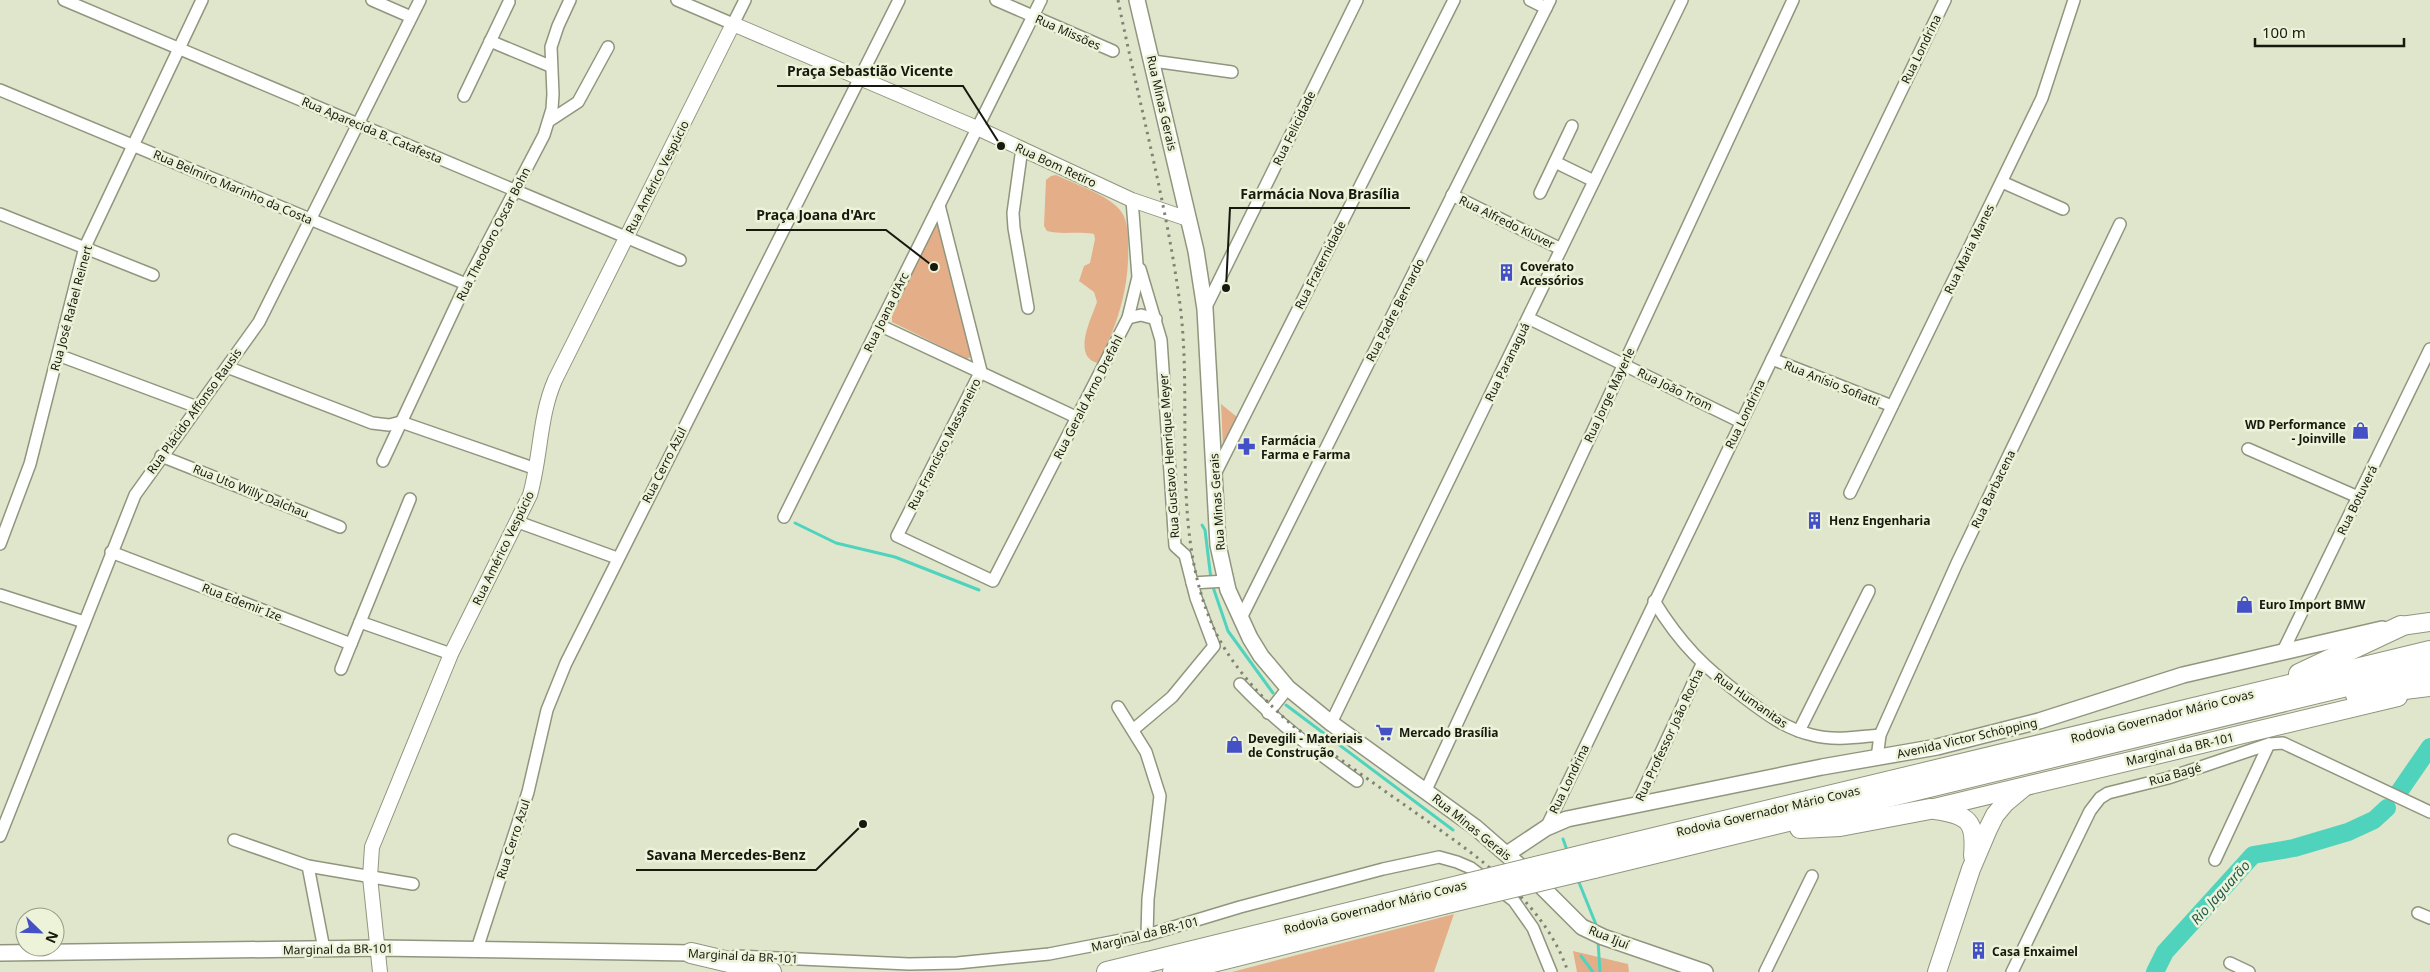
<svg xmlns="http://www.w3.org/2000/svg" width="2430" height="972" font-family="'Noto Sans',sans-serif">
	<style>
		.green { fill: #e4ae88 }
		.lines { fill: none; stroke-linecap: round; stroke-linejoin: round }
		.stream { stroke: #50d3bd; stroke-width: 3 }
		.river { stroke: #50d3bd; stroke-width: 18 }
		.minor-casing { stroke: #90967e; stroke-width: 14 }
		.tertiary-casing { stroke: #90967e; stroke-width: 16 }
		.secondary-casing { stroke: #90967e; stroke-width: 18 }
		.primary-casing { stroke: #90967e; stroke-width: 20 }
		.motorway-casing { stroke: #90967e; stroke-width: 22 }
		.minor { stroke: #fff; stroke-width: 11 }
		.tertiary { stroke: #fff; stroke-width: 14 }
		.secondary { stroke: #fff; stroke-width: 15 }
		.primary { stroke: #fff; stroke-width: 18 }
		.motorway { stroke: #fff; stroke-width: 20 }
		.rail { stroke: #7f8472; stroke-width: 3; stroke-dasharray: 2.5 5; stroke-linecap: butt }
		.motorway-bridge-casing { stroke: #90967e; stroke-width: 22; stroke-linecap: butt }
		.motorway-bridge { stroke: #fff; stroke-width: 20 }
		.labels { text-anchor: middle; dominant-baseline: central; stroke-width: 5; stroke-linejoin: round; paint-order: stroke }
		.street-label { font-size: 12px; fill: #17190f; stroke: #edf3d9 }
		.poi-label { font-size: 12px; font-weight: bold; fill: #17190f; stroke: #edf3d9; text-anchor: start }
		.water-label { font-size: 14px; font-style: italic; fill: #245b51; stroke: #edf3d9 }
		.leader { fill: none; stroke: #17190f; stroke-width: 2 }
		.callout-dot { fill: #17190f; stroke: #edf3d9; stroke-width: 2 }
		.callout-label { font-size: 14px; text-anchor: middle; font-weight: bold; fill: #17190f; stroke: #edf3d9; stroke-width: 5; stroke-linejoin: round; paint-order: stroke }
	</style>
	<rect width="100%" height="100%" fill="#dfe6cc"/>
	<g class="green">
		<path d="M 1056,175 C 1073,183 1108,195 1120,210 C 1127,218 1128,232 1128,242 C 1130,287 1118,324 1098,363 C 1071,357 1092,317 1097,302 L 1094,292 L 1079,281 L 1084,266 L 1090,263 L 1095,239 L 1094,234 C 1076,231 1062,235 1047,231 L 1044,226 L 1046,180 L 1051,176 Z"/>
		<polygon points="939,217 972,356 967,359 892,322 892,316"/>
		<polygon points="1221,404 1237,417 1223,446"/>
		<polygon points="1454,914 1434,972 1232,972"/>
		<polygon points="1573,951 1628,964 1629,972 1577,972"/>
	</g>
	<g class="lines">
		<g class="stream">
			<polyline points="795,523 836,543 895,557 979,590"/>
			<polyline points="1202,525 1205,530 1211,579"/>
			<polyline points="1213,587 1228,631 1273,693"/>
			<polyline points="1286,705 1453,830"/>
			<polyline points="1563,839 1568,853"/>
			<polyline points="1578,880 1597,927"/>
			<polyline points="1598,941 1600,972"/>
			<polyline points="1581,956 1593,972"/>
		</g>
		<g class="river">
			<polyline points="2399,792 2430,747"/>
			<polyline points="2155,972 2165,952 2253,855 2294,848 2348,832 2374,820 2387,808"/>
		</g>
		<defs>
			<g id="minor">
				<polyline points="64,0 680,260"/>
				<polyline points="372,0 411,17"/>
				<polyline points="677,0 733,24 745,0"/>
				<polyline points="996,0 1113,51"/>
				<polyline points="1530,0 1546,8"/>
				<polyline points="490,41 550,66"/>
				<polyline points="1153,61 1232,72"/>
				<polyline points="0,90 466,284"/>
				<polyline points="464,96 509,2"/>
				<polyline points="549,121 578,102 608,47"/>
				<polyline points="1022,148 1013,213 1014,228 1028,308"/>
				<polyline points="1555,162 1594,181"/>
				<polyline points="2002,182 2063,209"/>
				<polyline points="1540,193 1572,126"/>
				<polyline points="1452,195 1561,249"/>
				<polyline points="939,205 981,371 897,536 993,581 1128,318 1138,277 1132,200"/>
				<polyline points="0,214 153,275"/>
				<polyline points="1205,309 1357,0"/>
				<polyline points="1128,318 1141,315 1156,319"/>
				<polyline points="1528,318 1741,422"/>
				<polyline points="879,325 1078,418"/>
				<polyline points="58,355 197,407"/>
				<polyline points="1772,359 1892,406"/>
				<polyline points="227,367 372,423 389,425 401,422"/>
				<polyline points="401,422 536,469"/>
				<polyline points="2248,449 2358,497"/>
				<polyline points="161,456 340,527"/>
				<polyline points="383,461 466,284 544,135 552,109 553,94 551,47 558,26 570,0"/>
				<polyline points="1215,474 1454,0"/>
				<polyline points="1850,493 2042,98 2074,0"/>
				<polyline points="410,499 360,622 451,654"/>
				<polyline points="784,517 1041,0"/>
				<polyline points="518,522 617,558"/>
				<polyline points="0,544 30,464 85,247 202,0"/>
				<polyline points="111,552 351,644 360,622"/>
				<polyline points="1192,583 1226,581"/>
				<polyline points="0,595 84,622"/>
				<path d="M 1654,601 C 1681,645 1705,668 1745,698 C 1766,714 1786,729 1812,735 C 1834,741 1858,737 1880,735"/>
				<polyline points="1240,620 1550,0"/>
				<polyline points="2283,651 2430,349"/>
				<polyline points="341,669 351,644"/>
				<path d="M 1240,684 C 1275,721 1315,751 1357,781"/>
				<polyline points="1118,707 1146,752 1160,796 1148,899 1147,935"/>
				<polyline points="1268,713 1288,688"/>
				<polyline points="1331,723 1682,0"/>
				<polyline points="1134,729 1172,697 1214,646 1196,598 1185,555 1175,546 1161,340 1140,269"/>
				<polyline points="1799,731 1869,591"/>
				<polyline points="1877,758 1880,735 1957,563 2120,224"/>
				<polyline points="1426,790 1793,0"/>
				<polyline points="1636,806 1702,664"/>
				<polyline points="1546,828 1945,0"/>
				<polyline points="0,836 135,495 259,322 420,0"/>
				<polyline points="234,840 308,866 413,884"/>
				<polyline points="2215,860 2269,744"/>
				<polyline points="308,866 324,949"/>
				<polyline points="2418,913 2430,918"/>
				<polyline points="477,949 528,792 547,710 566,663 899,0"/>
				<polyline points="736,956 909,964 957,963 1049,954 1147,935 1240,907 1383,869 1439,857 1457,862 1471,868 1514,901 1533,928 1551,972"/>
				<polyline points="2230,963 2249,972"/>
				<polyline points="1765,972 1812,876"/>
				<polyline points="2012,972 2090,811 2100,798 2108,793 2168,778 2269,744 2283,743 2430,812"/>
			</g>
			<path id="tertiary" d="M 380,972 L 370,877 L 372,847 L 451,654 L 530,495 C 541,456 539,417 555,380 L 733,24 L 977,128 L 1132,200 L 1188,219"/>
			<g id="secondary">
				<polyline points="1137,0 1196,251 1205,309 1218,545 1228,590 1250,638 1261,656 1288,688 1331,723 1475,827 1530,875 1582,927 1603,937 1705,972"/>
				<polyline points="1507,854 1546,828 1567,819 1822,767 1937,747 2039,721 2183,675 2382,629"/>
				<polyline points="0,953 379,948 691,953"/>
			</g>
			<g id="primary">
				<polyline points="2401,626 2430,622"/>
				<polyline points="1930,809 2398,697"/>
				<path d="M 1935,810 C 1969,815 1976,821 1973,856"/>
				<polyline points="1937,972 1971,869 1988,829 1995,815 2005,803 2023,788"/>
			</g>
			<g id="motorway">
				<polyline points="2299,674 2401,626"/>
				<polyline points="2356,695 2430,686"/>
				<polyline points="1800,828 1840,826 1930,809"/>
				<polyline points="1596,852 2430,651"/>
				<polyline points="1594,868 2430,666"/>
				<polyline points="691,953 771,972"/>
				<polyline points="1107,972 1438,891"/>
				<polyline points="1173,972 1443,904"/>
			</g>
		</defs>
		<use href="#minor" class="minor-casing"/>
		<use href="#tertiary" class="tertiary-casing"/>
		<use href="#secondary" class="secondary-casing"/>
		<use href="#primary" class="primary-casing"/>
		<use href="#motorway" class="motorway-casing"/>
		<use href="#minor" class="minor"/>
		<use href="#tertiary" class="tertiary"/>
		<use href="#secondary" class="secondary"/>
		<use href="#primary" class="primary"/>
		<use href="#motorway" class="motorway"/>
		<path class="rail" d="M 1118,0 C 1138,99 1165,197 1179,297 C 1195,407 1167,534 1217,635 C 1235,670 1264,700 1293,726 C 1332,753 1370,781 1409,808 C 1469,851 1543,897 1568,972"/>
		<defs>
			<g id="motorway-bridge">
				<polyline points="1438,891 1596,852"/>
				<polyline points="1443,904 1594,868"/>
			</g>
		</defs>
		<use href="#motorway-bridge" class="motorway-bridge-casing"/>
		<use href="#motorway-bridge" class="motorway-bridge"/>
	</g>
	<defs>
		<symbol id="building-bare" viewBox="-9 -9 18 18"><path d="M-4-6H4V6H1V3H-1V6H-4ZM-2.5-4.3h1.7v1.8h-1.7ZM.8-4.3h1.7v1.8H.8ZM-2.5-1h1.7V.8h-1.7ZM.8-1h1.7V.8H.8Z" fill="#4450c5" stroke="#edf3d9" stroke-width="2.5" paint-order="stroke"/></symbol>
		<symbol id="shop-bare" viewBox="-9 -9 18 18"><path d="M-5-2.5h2.3a2.7 3.5 0 0 1 5.4 0H5L5.5 6h-11ZM-1.5-2.5h3a1.5 2.3 0 0 0-3 0Z" fill="#4450c5" stroke="#edf3d9" stroke-width="2.5" paint-order="stroke"/></symbol>
		<symbol id="pharmacy-bare" viewBox="-9 -9 18 18"><path d="M-2-6h4v4h4v4h-4v4h-4v-4h-4v-4h4Z" fill="#4450c5" stroke="#edf3d9" stroke-width="2.5" paint-order="stroke"/></symbol>
		<symbol id="supermarket-bare" viewBox="-9 -9 18 18"><path d="M-6-5.5h2.5l.6 2H6L4.5 2H-2.5L-4.4-4H-6ZM-1.5 3.2a1.3 1.3 0 1 0 .1 0ZM3 3.2a1.3 1.3 0 1 0 .1 0Z" fill="#4450c5" stroke="#edf3d9" stroke-width="2.5" paint-order="stroke"/></symbol>
	</defs>
	<g fill-rule="evenodd">
		<use href="#building-bare" x="1494" y="260" width="25" height="25"/>
		<use href="#shop-bare" x="2348" y="418" width="25" height="25"/>
		<use href="#pharmacy-bare" x="1234" y="434" width="25" height="25"/>
		<use href="#building-bare" x="1802" y="508" width="25" height="25"/>
		<use href="#shop-bare" x="2232" y="592" width="25" height="25"/>
		<use href="#supermarket-bare" x="1372" y="720" width="25" height="25"/>
		<use href="#shop-bare" x="1222" y="732" width="25" height="25"/>
		<use href="#building-bare" x="1966" y="938" width="25" height="25"/>
	</g>
	<g class="labels">
		<g class="street-label">
			<text transform="translate(1068 32) rotate(24)">Rua Missões</text>
			<text transform="translate(1921 49) rotate(-64)">Rua Londrina</text>
			<text transform="translate(1162 103) rotate(77)">Rua Minas Gerais</text>
			<text transform="translate(1294 128) rotate(-64)">Rua Felicidade</text>
			<text transform="translate(372 130) rotate(23)">Rua Aparecida B. Catafesta</text>
			<text transform="translate(1056 165) rotate(25)">Rua Bom Retiro</text>
			<text transform="translate(657 177) rotate(-63)">Rua Américo Vespúcio</text>
			<text transform="translate(233 187) rotate(23)">Rua Belmiro Marinho da Costa</text>
			<text transform="translate(1507 222) rotate(26)">Rua Alfredo Kluver</text>
			<text transform="translate(493 234) rotate(-63)">Rua Theodoro Oscar Bohn</text>
			<text transform="translate(1969 249) rotate(-64)">Rua Maria Manes</text>
			<text transform="translate(1320 265) rotate(-63)">Rua Fraternidade</text>
			<text transform="translate(71 308) rotate(-75)">Rua José Rafael Reinert</text>
			<text transform="translate(1395 310) rotate(-63)">Rua Padre Bernardo</text>
			<text transform="translate(886 312) rotate(-64)">Rua Joana d'Arc</text>
			<text transform="translate(1507 362) rotate(-64)">Rua Paranaguá</text>
			<text transform="translate(1832 383) rotate(22)">Rua Anísio Sofiatti</text>
			<text transform="translate(1675 389) rotate(26)">Rua João Trom</text>
			<text transform="translate(1609 395) rotate(-65)">Rua Jorge Mayerle</text>
			<text transform="translate(1088 397) rotate(-63)">Rua Gerald Arno Drefahl</text>
			<text transform="translate(194 411) rotate(-54)">Rua Plácido Affonso Rausis</text>
			<text transform="translate(1745 414) rotate(-64)">Rua Londrina</text>
			<text transform="translate(944 444) rotate(-63)">Rua Francisco Massaneiro</text>
			<text transform="translate(1169 456) rotate(-94)">Rua Gustavo Henrique Meyer</text>
			<text transform="translate(664 465) rotate(-63)">Rua Cerro Azul</text>
			<text transform="translate(1993 489) rotate(-64)">Rua Barbacena</text>
			<text transform="translate(251 491) rotate(22)">Rua Uto Willy Dalchau</text>
			<text transform="translate(2357 500) rotate(-64)">Rua Botuverá</text>
			<text transform="translate(1217 502) rotate(-94)">Rua Minas Gerais</text>
			<text transform="translate(503 548) rotate(-64)">Rua Américo Vespúcio</text>
			<text transform="translate(242 602) rotate(21)">Rua Edemir Ize</text>
			<text transform="translate(1751 700) rotate(35)">Rua Humanitas</text>
			<text transform="translate(2162 716) rotate(-14)">Rodovia Governador Mário Covas</text>
			<text transform="translate(1669 735) rotate(-65)">Rua Professor João Rocha</text>
			<text transform="translate(1967 738) rotate(-13)">Avenida Victor Schöpping</text>
			<text transform="translate(2180 749) rotate(-13)">Marginal da BR-101</text>
			<text transform="translate(2175 774) rotate(-16)">Rua Bagé</text>
			<text transform="translate(1569 779) rotate(-64)">Rua Londrina</text>
			<text transform="translate(1768 811) rotate(-13)">Rodovia Governador Mário Covas</text>
			<text transform="translate(1472 827) rotate(39)">Rua Minas Gerais</text>
			<text transform="translate(513 839) rotate(-72)">Rua Cerro Azul</text>
			<text transform="translate(1375 907) rotate(-14)">Rodovia Governador Mário Covas</text>
			<text transform="translate(1145 934) rotate(-14)">Marginal da BR-101</text>
			<text transform="translate(1609 937) rotate(22)">Rua Ijuí</text>
			<text transform="translate(338 949) rotate(-1)">Marginal da BR-101</text>
			<text transform="translate(743 956) rotate(3)">Marginal da BR-101</text>
		</g>
		<g class="poi-label">
			<text x="1520" y="266">Coverato<tspan x="1520" dy="14">Acessórios</tspan></text>
			<text x="2346" y="424" text-anchor="end">WD Performance<tspan x="2346" dy="14">- Joinville</tspan></text>
			<text x="1261" y="440">Farmácia<tspan x="1261" dy="14">Farma e Farma</tspan></text>
			<text x="1829" y="520">Henz Engenharia</text>
			<text x="2259" y="604">Euro Import BMW</text>
			<text x="1399" y="732">Mercado Brasília</text>
			<text x="1248" y="738">Devegili - Materiais<tspan x="1248" dy="14">de Construção</tspan></text>
			<text x="1992" y="951">Casa Enxaimel</text>
		</g>
		<g class="water-label">
			<text transform="translate(2220 892) rotate(-48)">Rio Jaguarão</text>
		</g>
	</g>
	<path class="leader" d="M1001 146L963 86H777M1226 288L1230 208H1410M934 267L886 230H746M863 824L816 870H636"/>
	<g class="callout-dot">
		<circle cx="1001" cy="146" r="5"/>
		<circle cx="1226" cy="288" r="5"/>
		<circle cx="934" cy="267" r="5"/>
		<circle cx="863" cy="824" r="5"/>
	</g>
	<g class="callout-label">
		<text x="870" y="76">Praça Sebastião Vicente</text>
		<text x="1320" y="199">Farmácia Nova Brasília</text>
		<text x="816" y="220">Praça Joana d'Arc</text>
		<text x="726" y="860">Savana Mercedes-Benz</text>
	</g>
	<g transform="translate(40 932) rotate(113)"><circle r="24" fill="#edf3d9" stroke="#979c88"/>
	<path d="M0-4L9 19L0 12L-9 19Z" fill="#4450c5"/>
	<text y="-8" font-size="14" font-weight="bold" text-anchor="middle" fill="#17190f">N</text>
	</g>
	<path d="M2255 38v8h149v-8" fill="none" stroke="#17190f" stroke-width="2.5"/>
	<text x="2262" y="38" font-size="15" fill="#17190f" stroke="#edf3d9" stroke-width="4" paint-order="stroke">100 m</text>
</svg>
